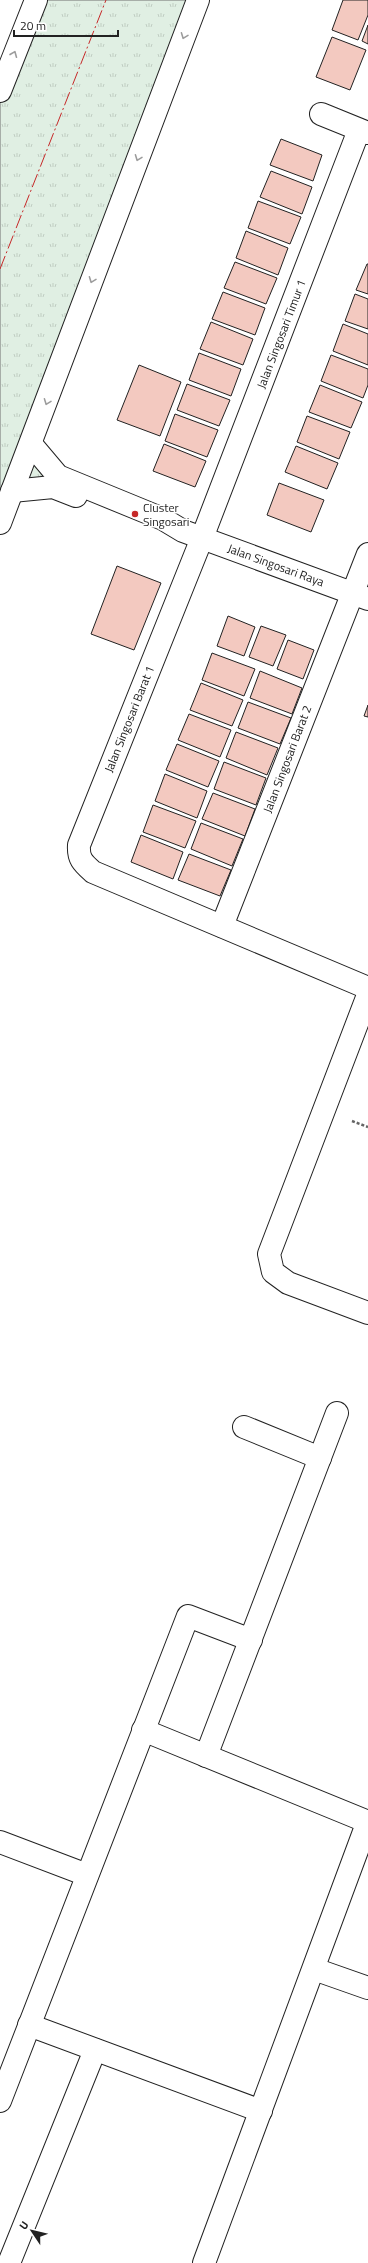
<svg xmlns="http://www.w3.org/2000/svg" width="368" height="2263" font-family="'Titillium Web',sans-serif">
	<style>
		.grass { fill: url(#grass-tufts); stroke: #6f6f6f }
		.building { fill: #f3c9c0; stroke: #222 }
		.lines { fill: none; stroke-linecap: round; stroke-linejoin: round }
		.minor-casing { stroke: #222; stroke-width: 24 }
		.path { stroke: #646464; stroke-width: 2.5; stroke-dasharray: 3 2; stroke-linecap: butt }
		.minor { stroke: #fff; stroke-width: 22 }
		.power { stroke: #c62828; stroke-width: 1; stroke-dasharray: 14 3 2 3; stroke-linecap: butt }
		.oneway { stroke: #9c9c9c }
		.poi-dot { fill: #c62828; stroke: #fff; stroke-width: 1.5 }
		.labels { text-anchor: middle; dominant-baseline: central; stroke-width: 3; stroke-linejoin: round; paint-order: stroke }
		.street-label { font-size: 12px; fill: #222; stroke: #fff }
		.poi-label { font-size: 12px; fill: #222; stroke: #fff; text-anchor: start }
	</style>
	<defs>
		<pattern id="grass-tufts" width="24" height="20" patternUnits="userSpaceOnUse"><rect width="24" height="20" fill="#e0efe3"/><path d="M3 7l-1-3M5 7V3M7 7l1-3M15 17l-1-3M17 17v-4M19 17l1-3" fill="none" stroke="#c0cdc2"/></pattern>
	</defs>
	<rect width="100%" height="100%" fill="#fff"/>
	<polygon class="grass" points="36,0 198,0 31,443 58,476 12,491 0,523 0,91"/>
	<g class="building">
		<polygon points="343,0 368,0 368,15 358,40 332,30"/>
		<polygon points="368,25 368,44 362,41"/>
		<polygon points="332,37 366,50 350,90 316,77"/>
		<polygon points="281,139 322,155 313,181 270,165"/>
		<polygon points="271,171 312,187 302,214 260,197"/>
		<polygon points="258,201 301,217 290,244 248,228"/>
		<polygon points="246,231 288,248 278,275 236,258"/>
		<polygon points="235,262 277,278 266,304 224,288"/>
		<polygon points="367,264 368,264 368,294 356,290"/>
		<polygon points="223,292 265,308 255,335 212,319"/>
		<polygon points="355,294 368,299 368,329 345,321"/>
		<polygon points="211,322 253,339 243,365 200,349"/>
		<polygon points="343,324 368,334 368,365 333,351"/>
		<polygon points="199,353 241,369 231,396 189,380"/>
		<polygon points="331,355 368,369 368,385 363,398 321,381"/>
		<polygon points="139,365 181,382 160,436 117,420"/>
		<polygon points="187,384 230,400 219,426 177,410"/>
		<polygon points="320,385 362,402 351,428 309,412"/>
		<polygon points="175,414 218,430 207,457 165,441"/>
		<polygon points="307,416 350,432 339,459 297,442"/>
		<polygon points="164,444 206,461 195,487 153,471"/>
		<polygon points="296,446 338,463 327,489 285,472"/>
		<polygon points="279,483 324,500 311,532 267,515"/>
		<polygon points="117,566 161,583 134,650 91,634"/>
		<polygon points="228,616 255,627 244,656 217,646"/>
		<polygon points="261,626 286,635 273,666 249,657"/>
		<polygon points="288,640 314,650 303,679 277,669"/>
		<polygon points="212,653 255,669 244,696 202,680"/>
		<polygon points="260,671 302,688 292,714 250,698"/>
		<polygon points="201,683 243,700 232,726 190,710"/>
		<polygon points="248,702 291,718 280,744 238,728"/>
		<polygon points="368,705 368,717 364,716"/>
		<polygon points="189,714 231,730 220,757 178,740"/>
		<polygon points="236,732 278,748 267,775 226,758"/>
		<polygon points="177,744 219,761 208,787 166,770"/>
		<polygon points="224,762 266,778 256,805 214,789"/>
		<polygon points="165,774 207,791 197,818 155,801"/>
		<polygon points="213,793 255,809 245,836 202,819"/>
		<polygon points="153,805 196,821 185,848 143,832"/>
		<polygon points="201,823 243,839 232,866 191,849"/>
		<polygon points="141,835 183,852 173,879 131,862"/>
		<polygon points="189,854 231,870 220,896 178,880"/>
	</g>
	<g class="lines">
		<defs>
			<g id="minor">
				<polyline points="0,91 36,0"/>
				<polyline points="321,114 368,133"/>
				<path d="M 359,130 L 202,538 L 79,845 C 78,859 83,863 93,872 L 368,988"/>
				<polyline points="31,444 58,476 163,519 183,531 368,599"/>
				<polyline points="12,491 53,487 76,496"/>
				<polyline points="0,523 198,0"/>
				<polyline points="222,926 368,554"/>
				<polyline points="368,995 269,1254 273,1272 288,1283 368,1313"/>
				<polyline points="244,1427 320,1458"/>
				<polyline points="143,1730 368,1822"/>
				<polyline points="206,1756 337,1413"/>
				<polyline points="0,1842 87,1875"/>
				<polyline points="314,1969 368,1988"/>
				<polyline points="29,2025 261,2111"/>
				<polyline points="0,2101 188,1616 251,1640"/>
				<polyline points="9,2263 95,2050"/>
				<polyline points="204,2263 368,1821"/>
			</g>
		</defs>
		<use href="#minor" class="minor-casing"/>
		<polyline class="path" points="352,1121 368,1127"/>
		<use href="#minor" class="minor"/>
		<polyline class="power" points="0,269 106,0"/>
	</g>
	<defs><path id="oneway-chevron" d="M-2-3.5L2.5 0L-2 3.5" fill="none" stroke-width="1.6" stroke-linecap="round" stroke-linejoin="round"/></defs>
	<g class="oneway">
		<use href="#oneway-chevron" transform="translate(184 36) rotate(111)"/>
		<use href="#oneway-chevron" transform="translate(14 54) rotate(-68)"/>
		<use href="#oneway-chevron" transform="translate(138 158) rotate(111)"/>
		<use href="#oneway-chevron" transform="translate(92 280) rotate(111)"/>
		<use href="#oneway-chevron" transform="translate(47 402) rotate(111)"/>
	</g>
	<circle class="poi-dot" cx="135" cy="514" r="4"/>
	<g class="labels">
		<g class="street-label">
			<text transform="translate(281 334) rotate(-69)">Jalan Singosari Timur 1</text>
			<text transform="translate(276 565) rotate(20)">Jalan Singosari Raya</text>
			<text transform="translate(129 719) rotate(-68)">Jalan Singosari Barat 1</text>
			<text transform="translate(287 759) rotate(-69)">Jalan Singosari Barat 2</text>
		</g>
		<g class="poi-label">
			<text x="143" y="507">Cluster<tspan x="143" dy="14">Singosari</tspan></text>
		</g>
	</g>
	<g transform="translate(32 2231) rotate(305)" stroke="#ffffff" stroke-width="3" paint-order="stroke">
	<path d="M0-3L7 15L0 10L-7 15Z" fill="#222222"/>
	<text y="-6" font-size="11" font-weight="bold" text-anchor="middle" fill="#222222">U</text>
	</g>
	<path d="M14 30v6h104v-6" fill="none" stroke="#222222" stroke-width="2"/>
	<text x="20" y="30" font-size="12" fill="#222222" stroke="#ffffff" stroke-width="3" paint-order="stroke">20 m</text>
</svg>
